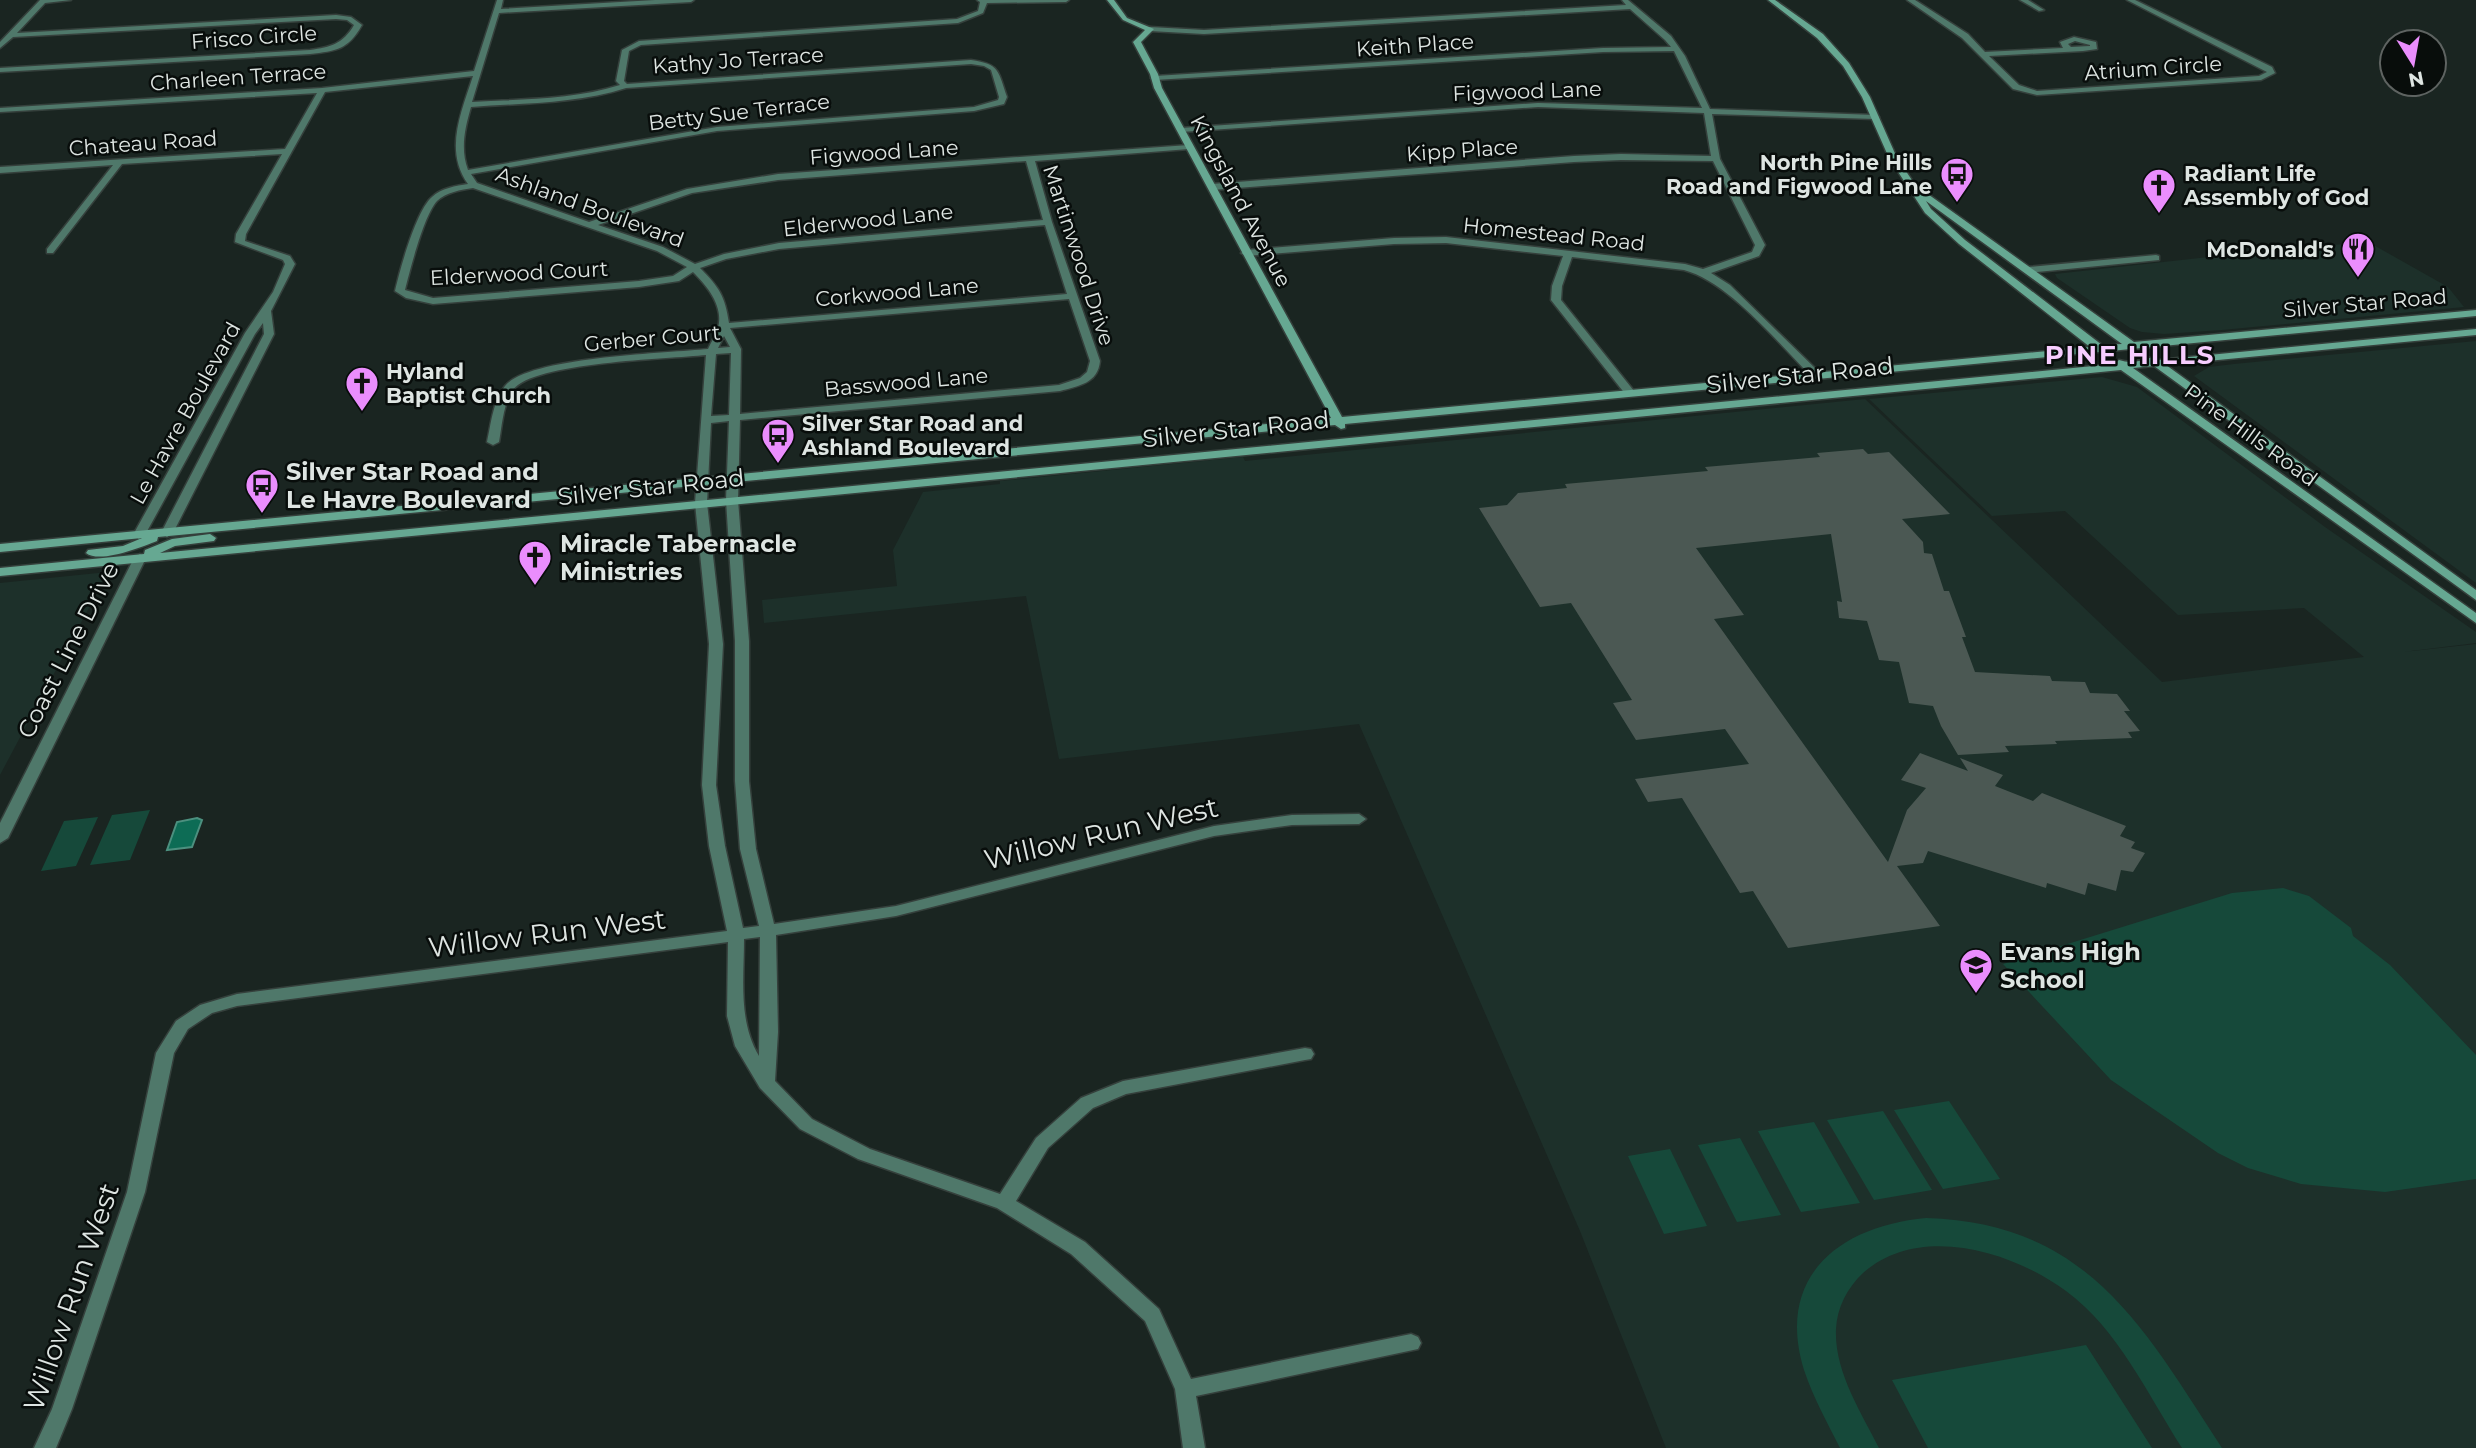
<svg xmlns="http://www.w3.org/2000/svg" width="2476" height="1448" font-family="Montserrat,sans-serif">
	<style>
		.built { fill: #1d302a }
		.green { fill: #16493a }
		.water { fill: #0d6c55; stroke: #4c907f; stroke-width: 2 }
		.building { fill: #4b5853 }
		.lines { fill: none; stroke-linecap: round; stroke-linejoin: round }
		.street-casing { stroke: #35403c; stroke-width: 3 }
		.secondary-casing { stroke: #35403c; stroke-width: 3 }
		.street { fill: #4f786a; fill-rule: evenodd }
		.secondary { fill: #66a892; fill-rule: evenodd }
		.labels { text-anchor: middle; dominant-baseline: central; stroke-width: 5; stroke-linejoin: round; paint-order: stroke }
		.far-street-label { font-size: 21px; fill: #dee5e2; stroke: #080d0b }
		.far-poi-label { font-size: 21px; font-weight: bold; fill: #dee5e2; stroke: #080d0b; text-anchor: start }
		.street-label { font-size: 24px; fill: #dee5e2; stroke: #080d0b }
		.poi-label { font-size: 24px; font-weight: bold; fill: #dee5e2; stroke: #080d0b; text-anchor: start }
		.far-district-label { font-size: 26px; font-weight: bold; letter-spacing: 2px; fill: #f7cdff; stroke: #080d0b }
		.near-street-label { font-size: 28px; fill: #dee5e2; stroke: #080d0b }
	</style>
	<rect width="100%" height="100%" fill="#1a2521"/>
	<g class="built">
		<polygon points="2370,243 2448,287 2464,307 2222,330 2164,334 2142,332 2130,328 2057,278 2055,274 2308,246"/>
		<polygon points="2476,341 2476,583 2194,376 2209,367 2234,364"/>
		<polygon points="2102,377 2137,387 2325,527 2476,632 2476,643 2403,652 2476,644 2476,1448 1666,1448 1580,1231 1359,724 1059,759 1026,596 764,623 762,600 897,586 893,550 923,492 1000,484 1000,481 1243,457 1245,461 1865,399 2162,682 2364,657 2304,608 2178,615 2065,511 1992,516 1869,399"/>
		<polygon points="108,572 0,775 0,583"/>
	</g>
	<g class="green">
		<polygon points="150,810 130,860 90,865 112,815"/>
		<polygon points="98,817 76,866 41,871 64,821"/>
		<polygon points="2283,888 2309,896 2351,928 2353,936 2390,965 2476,1055 2476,1179 2385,1192 2301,1184 2248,1168 2218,1153 2111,1080 2003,964 2232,893"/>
		<polygon points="1949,1101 2000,1179 1943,1189 1894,1110"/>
		<polygon points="1883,1111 1932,1190 1874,1200 1827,1120"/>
		<polygon points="1814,1122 1860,1203 1801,1212 1758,1131"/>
		<polygon points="1740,1138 1781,1215 1737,1222 1698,1145"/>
		<polygon points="1670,1149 1707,1226 1664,1234 1628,1156"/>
		<path d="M 1926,1218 C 2089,1223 2143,1327 2222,1448 L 2182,1448 C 2148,1395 2118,1329 2066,1291 C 2012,1251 1919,1223 1863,1273 C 1847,1288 1837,1308 1836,1329 C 1834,1371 1861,1412 1879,1448 L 1840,1448 C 1827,1422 1813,1397 1804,1370 C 1775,1276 1840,1226 1926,1218 Z"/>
		<polygon points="2086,1345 2152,1448 1928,1448 1892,1380"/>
	</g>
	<polygon class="water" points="197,818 202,820 192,847 167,850 177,822"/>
	<polygon class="building" points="1863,449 1868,454 1889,452 1950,514 1902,519 1923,542 1924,553 1932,554 1944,591 1949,591 1966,637 1962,637 1975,672 2050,676 2052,681 2085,682 2090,693 2117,694 2130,711 2124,711 2140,731 2128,732 2132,738 2055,741 2057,744 2005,746 2009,752 1958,755 1941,726 1933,706 1909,703 1899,662 1879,660 1867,621 1839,618 1837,601 1842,602 1831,534 1696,548 1744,615 1714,619 1888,862 1907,810 1926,788 1901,780 1920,753 1968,771 1960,758 2003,775 1995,786 2033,801 2042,793 2126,826 2120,836 2135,842 2131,848 2145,853 2133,872 2121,870 2116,891 2088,883 2085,895 2047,883 2046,888 1928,851 1923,863 1897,866 1940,926 1788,948 1753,891 1740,893 1682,798 1648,802 1635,779 1749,764 1725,729 1636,740 1613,703 1632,700 1571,603 1540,607 1479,508 1507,505 1518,493 1567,488 1565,484 1708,471 1705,467 1820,457 1817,453"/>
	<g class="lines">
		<defs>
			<g id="street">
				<path d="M 40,0 L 71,0 L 45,3 L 17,33 L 336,15 L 351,17 L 362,25 C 348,50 336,51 310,54 L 0,72 L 0,68 L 310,50 C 331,47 343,44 354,25 L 347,20 L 336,19 L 13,37 L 0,48 L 0,42 Z"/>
				<path d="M 497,0 L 503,0 L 501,9 L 655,0 L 694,0 L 691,2 L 499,13 L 472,102 C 521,99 573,100 620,85 L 616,81 L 622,50 L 639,41 L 957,19 L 978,11 L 980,2 L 977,0 L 1069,0 L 1066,2 L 987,3 L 983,13 L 958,23 L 641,45 L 629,51 L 624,81 L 627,84 L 971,60 C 1000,64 998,71 1007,97 L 1004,104 L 974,111 L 717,131 L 471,174 L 477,183 L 589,222 L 687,189 L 778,174 L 1189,145 L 1193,147 L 1189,149 L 1035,161 L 1052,222 L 1100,361 C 1098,383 1079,386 1060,391 L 740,420 L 738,500 L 749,641 L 749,781 L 756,849 L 774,924 L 896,906 L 1214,826 L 1292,815 L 1359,814 L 1366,819 L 1359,824 L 1292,825 L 1214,836 L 896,916 L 776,935 L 778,1032 L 775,1081 L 812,1119 L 870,1149 L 1000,1194 L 1036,1138 L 1081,1098 L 1123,1081 L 1305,1048 L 1311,1049 L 1314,1054 L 1311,1059 L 1305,1060 L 1126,1094 L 1093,1108 L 1048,1148 L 1016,1201 L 1085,1242 L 1159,1309 L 1191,1379 L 1411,1334 L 1418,1337 L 1421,1343 L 1418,1349 L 1196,1396 L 1205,1448 L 1183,1448 L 1175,1389 L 1145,1321 L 1071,1254 L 997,1208 L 858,1159 L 800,1129 L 760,1088 L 735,1046 L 727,1016 L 728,942 L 237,1006 L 212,1013 L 188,1029 L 174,1053 L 145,1192 L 72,1409 L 56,1448 L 34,1448 L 52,1409 L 127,1192 L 156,1053 L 176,1021 L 200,1005 L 237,994 L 727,931 L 709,846 L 702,785 L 709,644 L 695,503 L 706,355 C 668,359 533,362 513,390 C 503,404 502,426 499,442 L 493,445 L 487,442 C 491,424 493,401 505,386 C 528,357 667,353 708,349 C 711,342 716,335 718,328 C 724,306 707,286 693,272 L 679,281 L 639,287 L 433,304 L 406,298 L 395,291 C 400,269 416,211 432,197 C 441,188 456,186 468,184 C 444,151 461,113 473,76 L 325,92 L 246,234 L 245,241 L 290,256 L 295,264 L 271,311 L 274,334 L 173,533 L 167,537 L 161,533 L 264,334 L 263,323 L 255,334 L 145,535 L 139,539 L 133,535 L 245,333 L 273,292 L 285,264 L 283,260 L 235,242 L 236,234 L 282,154 L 122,164 L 53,253 L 47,253 L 47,249 L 113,165 L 0,173 L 0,167 L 285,149 L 317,93 L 0,112 L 0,108 L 322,88 L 474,71 ZM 971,64 L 984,66 L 991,70 L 999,97 L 998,100 L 974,107 L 717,127 L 468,170 C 460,149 465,128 471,107 C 523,103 576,104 626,88 ZM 1026,161 L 1043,220 L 779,243 L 724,254 L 695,264 L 663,247 L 598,225 L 692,193 L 778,180 ZM 473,188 L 657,251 L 687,267 L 673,276 L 639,281 L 433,298 L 405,290 C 410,270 424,215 437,201 C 446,192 461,190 473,188 ZM 1045,225 L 1067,294 L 729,323 C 725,296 719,287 700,268 L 726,259 L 779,249 ZM 1069,299 L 1090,361 L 1087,372 L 1080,378 L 1059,385 L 740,414 L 741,349 L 730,328 ZM 724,336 L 730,347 L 718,348 ZM 731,353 L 729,415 L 711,416 L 716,354 ZM 729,421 L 726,500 L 735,641 L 735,781 L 740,849 L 759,926 L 743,928 L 725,846 L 716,785 L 723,644 L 707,503 L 711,423 ZM 760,937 L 759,1056 C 738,1021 744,979 744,939 Z"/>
				<path d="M 1622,0 L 1628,0 L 1671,36 L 1685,56 L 1710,109 L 1875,115 L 1879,117 L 1875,119 L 1712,114 L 1720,159 L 1765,245 L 1759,256 L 1711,273 L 1730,285 L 1820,373 L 1820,377 L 1812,377 C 1779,344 1729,282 1684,270 L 1572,257 L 1562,286 L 1561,300 L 1634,391 L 1635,393 L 1630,396 L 1626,395 L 1551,300 L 1552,286 L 1563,256 L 1446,243 L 1394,244 L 1246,256 L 1241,253 L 1246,250 L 1394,238 L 1446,237 L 1685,264 L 1703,269 L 1752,252 L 1755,245 L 1713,161 L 1621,160 L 1574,162 L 1212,190 L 1208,187 L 1212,184 L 1574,156 L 1621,154 L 1711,156 L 1704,113 L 1538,107 L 1181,132 L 1177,130 L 1181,128 L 1538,103 L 1702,108 L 1674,51 L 1603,52 L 1155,80 L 1151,78 L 1155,76 L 1603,48 L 1671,47 L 1665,40 L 1630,9 L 1204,34 L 1150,31 L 1146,29 L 1150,27 L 1204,30 L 1626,5 Z"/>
				<path d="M 1907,0 L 1915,0 L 1968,34 L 1985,52 L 2063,48 L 2060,42 L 2074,37 L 2096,42 L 2097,49 L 2083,51 L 1989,56 L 2019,85 L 2037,91 L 2259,76 L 2267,72 L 2127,0 L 2135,0 L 2272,67 L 2275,73 L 2261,80 L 2037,95 L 2013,89 L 1962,38 ZM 2075,41 L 2090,45 L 2090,46 L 2071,47 L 2068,44 Z"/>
				<polygon points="2020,0 2028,0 2044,10 2039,11"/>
				<polygon points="2156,255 2159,256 2159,260 2028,273 2023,270 2028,267"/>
				<polygon points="140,554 146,558 8,838 0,843 0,823 134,558"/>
			</g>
			<g id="secondary">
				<path d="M 1107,0 L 1114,0 L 1127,18 L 1154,29 L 1141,42 L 1158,74 L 1162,88 L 1342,417 L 2090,347 L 1959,244 L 1925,213 L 1889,158 L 1862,97 L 1843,66 L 1817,38 L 1768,0 L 1775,0 L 1823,34 L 1849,63 L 1870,97 L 1897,158 L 1920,192 L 1925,192 L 2134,342 L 2476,310 L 2476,316 L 1345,424 L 1345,428 L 1341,429 L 1335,425 L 158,537 L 157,541 C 141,547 100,564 86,553 L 88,550 L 123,546 L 142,538 L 0,552 L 0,544 L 1331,418 L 1154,88 L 1150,74 L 1133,42 L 1145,30 L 1123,20 ZM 1926,201 L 2122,344 L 2102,345 L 1965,240 L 1931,209 Z"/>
				<path d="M 2476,329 L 2476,335 L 2166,365 L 2476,590 L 2476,600 L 2154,366 L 2133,368 L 2476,613 L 2476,623 L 2121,370 L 0,576 L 0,568 L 144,554 L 145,550 L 172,539 L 210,534 L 216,538 L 214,541 L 175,546 L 160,553 L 2114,364 L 2119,360 C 2131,364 2142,361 2152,357 L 2158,360 Z"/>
			</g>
		</defs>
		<use href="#street" class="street-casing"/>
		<use href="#secondary" class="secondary-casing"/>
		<use href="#street" class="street"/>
		<use href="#secondary" class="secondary"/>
	</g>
	<defs>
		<symbol id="bus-pin" viewBox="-11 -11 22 30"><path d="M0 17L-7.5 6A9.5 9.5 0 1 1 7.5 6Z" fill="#ea8dfd" stroke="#080d0b"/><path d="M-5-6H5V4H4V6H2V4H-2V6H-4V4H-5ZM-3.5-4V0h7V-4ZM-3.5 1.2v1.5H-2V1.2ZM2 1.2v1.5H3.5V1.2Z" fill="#111"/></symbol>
		<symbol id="church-pin" viewBox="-11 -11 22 30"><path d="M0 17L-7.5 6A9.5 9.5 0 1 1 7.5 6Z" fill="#ea8dfd" stroke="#080d0b"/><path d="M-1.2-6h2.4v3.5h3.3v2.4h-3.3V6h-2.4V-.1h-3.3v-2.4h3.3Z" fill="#111"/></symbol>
		<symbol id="restaurant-pin" viewBox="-11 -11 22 30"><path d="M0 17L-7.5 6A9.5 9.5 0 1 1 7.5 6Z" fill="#ea8dfd" stroke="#080d0b"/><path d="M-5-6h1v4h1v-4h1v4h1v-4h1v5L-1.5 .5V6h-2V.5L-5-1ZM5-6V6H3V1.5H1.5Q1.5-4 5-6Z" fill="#111"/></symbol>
		<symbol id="school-pin" viewBox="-11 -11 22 30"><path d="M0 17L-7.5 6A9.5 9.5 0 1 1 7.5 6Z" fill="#ea8dfd" stroke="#080d0b"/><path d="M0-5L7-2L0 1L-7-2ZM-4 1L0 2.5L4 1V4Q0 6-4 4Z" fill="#111"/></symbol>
	</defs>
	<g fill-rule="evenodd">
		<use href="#bus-pin" x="1938" y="155" width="38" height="52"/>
		<use href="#church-pin" x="2140" y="166" width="38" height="52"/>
		<use href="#restaurant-pin" x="2339" y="230" width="38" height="52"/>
		<use href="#church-pin" x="343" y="364" width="38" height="52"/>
		<use href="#bus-pin" x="759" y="416" width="38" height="52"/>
		<use href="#bus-pin" x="243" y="466" width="38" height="52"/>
		<use href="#church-pin" x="516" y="538" width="38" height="52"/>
		<use href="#school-pin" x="1957" y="946" width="38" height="52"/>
	</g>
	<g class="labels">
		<g class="far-street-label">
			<text transform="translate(254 37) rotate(-4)">Frisco Circle</text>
			<text transform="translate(1415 45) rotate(-4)">Keith Place</text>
			<text transform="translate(738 60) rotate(-4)">Kathy Jo Terrace</text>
			<text transform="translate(2153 68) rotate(-4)">Atrium Circle</text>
			<text transform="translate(238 77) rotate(-4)">Charleen Terrace</text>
			<text transform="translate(1527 91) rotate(-2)">Figwood Lane</text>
			<text transform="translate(739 112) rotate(-7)">Betty Sue Terrace</text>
			<text transform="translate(143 143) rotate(-4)">Chateau Road</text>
			<text transform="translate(1462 150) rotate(-4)">Kipp Place</text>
			<text transform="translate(884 152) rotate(-4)">Figwood Lane</text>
			<text transform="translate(1241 201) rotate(62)">Kingsland Avenue</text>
			<text transform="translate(590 207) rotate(20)">Ashland Boulevard</text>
			<text transform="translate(868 220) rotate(-6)">Elderwood Lane</text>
			<text transform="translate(1554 234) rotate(6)">Homestead Road</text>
			<text transform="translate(1079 255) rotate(72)">Martinwood Drive</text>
			<text transform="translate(519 273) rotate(-3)">Elderwood Court</text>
			<text transform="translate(897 292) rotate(-5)">Corkwood Lane</text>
			<text transform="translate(2365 303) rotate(-5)">Silver Star Road</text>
			<text transform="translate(652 338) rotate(-5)">Gerber Court</text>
			<text transform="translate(906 382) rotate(-5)">Basswood Lane</text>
			<text transform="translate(185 413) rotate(-61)">Le Havre Boulevard</text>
			<text transform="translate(2251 435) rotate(36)">Pine Hills Road</text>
		</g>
		<g class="far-poi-label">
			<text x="1932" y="162" text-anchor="end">North Pine Hills<tspan x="1932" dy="24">Road and Figwood Lane</tspan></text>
			<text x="2184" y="173">Radiant Life<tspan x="2184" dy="24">Assembly of God</tspan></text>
			<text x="2334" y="249" text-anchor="end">McDonald's</text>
			<text x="386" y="371">Hyland<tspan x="386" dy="24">Baptist Church</tspan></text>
			<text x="802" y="423">Silver Star Road and<tspan x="802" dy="24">Ashland Boulevard</tspan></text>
		</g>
		<g class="street-label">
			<text transform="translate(1800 375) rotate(-6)">Silver Star Road</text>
			<text transform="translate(1236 429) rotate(-6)">Silver Star Road</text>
			<text transform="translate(651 487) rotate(-6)">Silver Star Road</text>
			<text transform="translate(68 650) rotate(-63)">Coast Line Drive</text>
		</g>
		<g class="poi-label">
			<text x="286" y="471">Silver Star Road and<tspan x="286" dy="28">Le Havre Boulevard</tspan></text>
			<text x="560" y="543">Miracle Tabernacle<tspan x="560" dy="28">Ministries</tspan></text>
			<text x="2000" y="951">Evans High<tspan x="2000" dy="28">School</tspan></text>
		</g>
		<g class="far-district-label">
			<text x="2130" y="355">PINE HILLS</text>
		</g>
		<g class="near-street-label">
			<text transform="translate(1101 833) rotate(-13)">Willow Run West</text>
			<text transform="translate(547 933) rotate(-7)">Willow Run West</text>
			<text transform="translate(71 1297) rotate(-71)">Willow Run West</text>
		</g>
	</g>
	<g transform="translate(2413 63) rotate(169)"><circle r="33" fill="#080d0b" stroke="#5e6361" stroke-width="2"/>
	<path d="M0-5L12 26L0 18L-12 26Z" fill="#ea8dfd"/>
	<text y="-10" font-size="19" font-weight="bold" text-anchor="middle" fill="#dee5e2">N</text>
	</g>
</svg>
